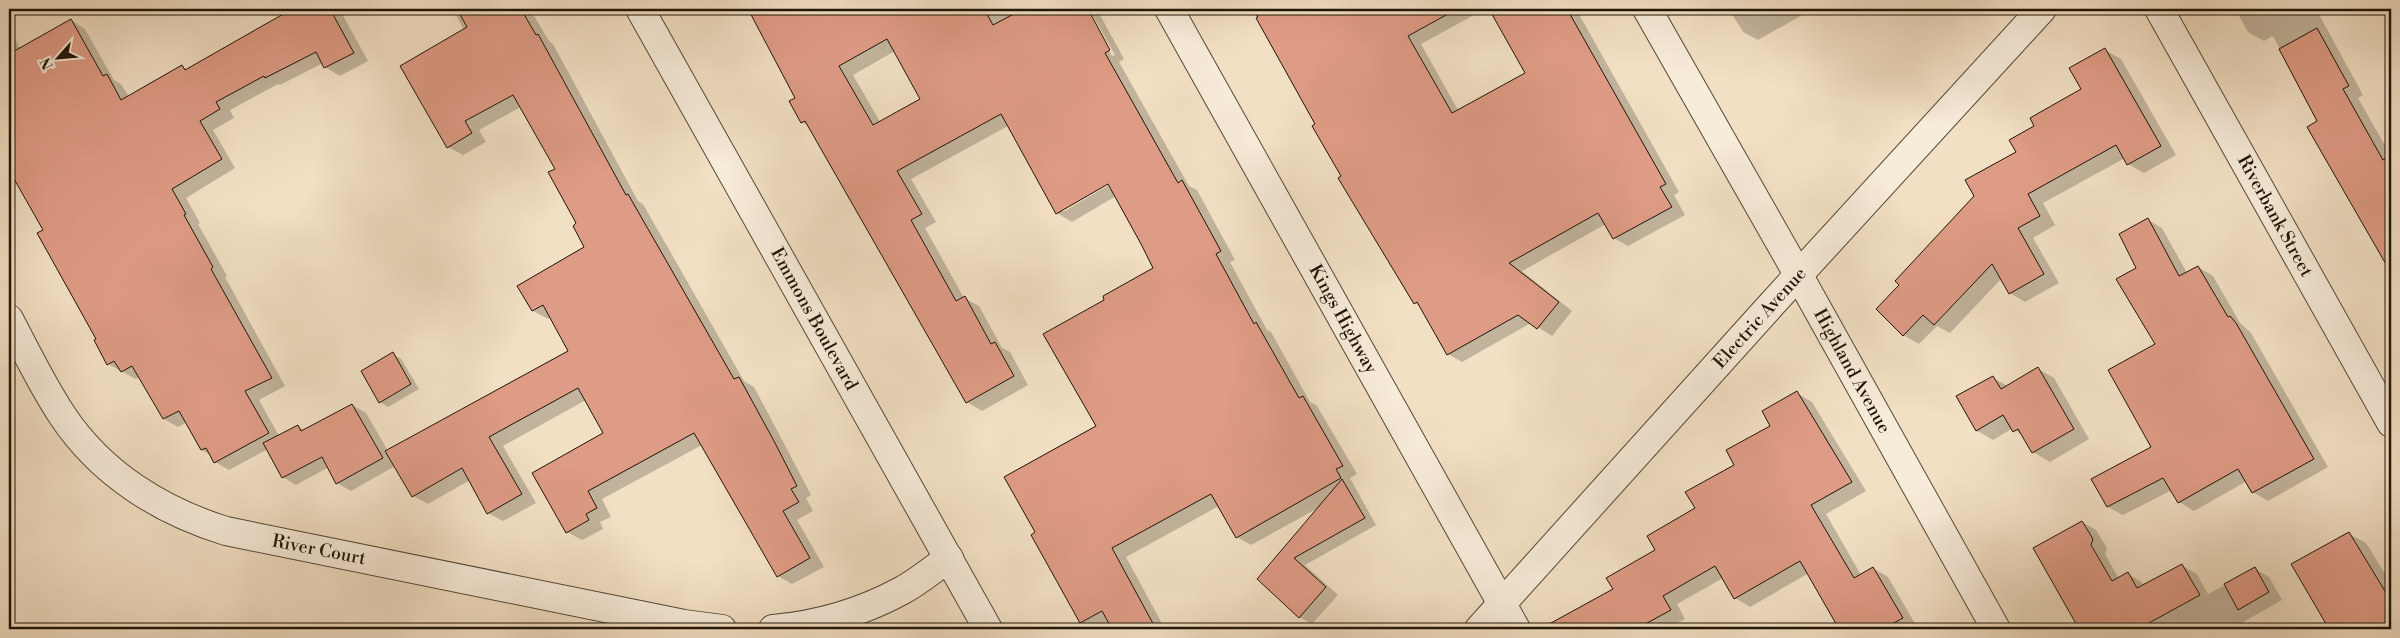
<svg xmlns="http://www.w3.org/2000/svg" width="2400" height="638" font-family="'Libre Bodoni',serif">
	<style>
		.shadow { fill: #0003; fill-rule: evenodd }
		.building { fill: #de9b85; stroke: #1f1407; fill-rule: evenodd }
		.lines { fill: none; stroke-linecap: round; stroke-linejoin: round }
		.minor-casing { stroke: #544736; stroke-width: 30 }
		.tertiary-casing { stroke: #544736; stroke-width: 30 }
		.minor { stroke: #f7ebd9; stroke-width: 28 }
		.tertiary { stroke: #f7ebd9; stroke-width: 28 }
		.labels { text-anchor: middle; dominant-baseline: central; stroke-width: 4.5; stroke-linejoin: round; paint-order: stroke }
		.street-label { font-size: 18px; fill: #1f1407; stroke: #f7ebd9 }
	</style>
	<rect width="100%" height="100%" fill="#f2e0c4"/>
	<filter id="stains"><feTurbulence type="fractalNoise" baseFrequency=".004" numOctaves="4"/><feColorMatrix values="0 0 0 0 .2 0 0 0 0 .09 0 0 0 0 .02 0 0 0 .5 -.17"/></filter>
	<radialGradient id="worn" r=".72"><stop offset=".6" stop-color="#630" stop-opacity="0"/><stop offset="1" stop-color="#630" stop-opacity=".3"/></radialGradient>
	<g class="shadow">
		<polygon points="295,9 307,14 317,9 336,9 341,12 368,61 340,76 325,67 323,63 280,85 278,84 230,110 234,118 213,130 235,168 186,198 200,223 198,224 227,276 225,277 285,386 259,400 279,436 297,426 305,431 352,405 366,413 388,451 569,351 551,317 548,319 533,311 519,287 586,248 556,169 521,107 479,130 486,142 463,155 448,147 464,30 453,9 530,9 549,41 553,44 638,201 643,204 744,381 754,387 788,451 811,495 806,498 813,511 797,520 824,567 792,584 778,576 702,445 602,499 611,517 600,522 603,529 582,540 567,532 605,433 586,400 503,446 536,503 503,521 488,513 470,480 428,504 413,496 395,466 351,491 337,483 329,467 296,485 283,477 268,449 229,470 215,462 211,455 201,450 187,422 178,427 164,419 140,377 136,379 108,364 44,231 9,167 9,30 21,49 71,20 85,29 114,80 121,84 129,97 182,67 188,70"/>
		<path d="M 749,9 L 822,9 L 833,27 L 865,9 L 921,9 L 923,12 L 929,9 L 1092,9 L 1099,13 L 1124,59 L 1119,62 L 1189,186 L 1197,190 L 1235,260 L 1230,262 L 1267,330 L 1271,332 L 1310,402 L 1317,406 L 1357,474 L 1350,478 L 1376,525 L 1305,565 L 1338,595 L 1312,624 L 1299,617 L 1258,579 L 1320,507 L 1251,545 L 1237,537 L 1219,506 L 1126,557 L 1165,629 L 1113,629 L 1110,623 L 1098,629 L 1093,629 L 1081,622 L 1036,533 L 1098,426 L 1106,300 L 1155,268 L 1116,196 L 1072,222 L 1057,213 L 1008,126 L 911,179 L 936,222 L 925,228 L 964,298 L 979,306 L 1002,348 L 1010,352 L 1028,385 L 982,411 L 967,402 L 810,127 L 802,122 L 796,98 ZM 1088,12 L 1091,12 L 1115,55 L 1112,56 ZM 895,51 L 921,99 L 880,122 L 853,75 ZM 1113,180 L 1114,182 L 1063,212 L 1063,209 Z"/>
		<polygon points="1252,9 1485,9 1421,44 1458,110 1526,73 1490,9 1576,9 1679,192 1674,195 1685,215 1628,246 1614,238 1606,224 1522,271 1572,311 1552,336 1531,323 1462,362 1448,354 1422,307 1415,303"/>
		<polygon points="1729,9 1813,9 1758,40 1743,32"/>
		<polygon points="2235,9 2316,9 2363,95 2358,98 2391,156 2391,263 2273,36 2264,41 2248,32"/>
		<polygon points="2105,50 2121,59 2176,155 2144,173 2128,164 2125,158 2043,203 2055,225 2033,238 2059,283 2025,302 2010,293 2001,279 1950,333 1937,326 1919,344 1903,335 1901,285 2018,153 2036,127 2083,89"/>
		<polygon points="2148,220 2162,228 2187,273 2198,267 2213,276 2240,323 2251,333 2328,467 2268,501 2253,492 2247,481 2194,511 2179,502 2172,490 2123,515 2108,507 2153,448 2156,345 2138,268"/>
		<polygon points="393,354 401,359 419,389 388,407 380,402"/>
		<polygon points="2038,369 2054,378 2089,439 2050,462 2033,452 2024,437 2013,428 1993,440 1977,431 1993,378 2008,386"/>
		<polygon points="1797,393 1812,402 1866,491 1826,514 1861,575 1873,568 1888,577 1917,627 1913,629 1841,629 1809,573 1750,607 1735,598 1723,578 1677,604 1685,619 1666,629 1572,629 1565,617 1614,590 1656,551 1772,426"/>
		<polygon points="2082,522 2096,530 2107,548 2105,554 2119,579 2128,574 2142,582 2144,586 2182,566 2197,574 2208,594 2255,569 2269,577 2282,600 2231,629 2073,629 2078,626"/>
		<polygon points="2349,534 2366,543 2391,583 2391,629 2330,629 2293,565"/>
	</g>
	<g class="building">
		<polygon points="292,9 330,9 354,53 324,68 316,52 265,78 264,76 216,102 220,109 200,121 222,159 172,189 186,214 184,215 213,267 211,269 272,378 245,391 269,433 214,463 206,448 201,450 179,411 163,419 132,366 121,372 114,361 107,365 94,340 96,339 37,233 43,230 9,170 9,54 71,19 103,76 107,74 121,100 182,65 185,70"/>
		<polygon points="457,9 521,9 536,35 538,34 626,195 628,194 734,379 739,377 774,441 797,486 791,489 799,502 783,511 810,558 777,577 694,433 588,491 597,508 586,514 589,520 566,533 532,473 603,433 578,388 489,437 522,494 487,514 462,468 412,497 385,451 568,351 543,305 532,311 517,286 584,247 573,226 576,223 548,172 555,169 513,95 465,121 472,133 447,148 400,66 467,27"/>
		<path d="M 748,9 L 984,9 L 993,25 L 1023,9 L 1088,9 L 1110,50 L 1105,53 L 1178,183 L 1182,180 L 1221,251 L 1216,254 L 1254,324 L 1256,322 L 1299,398 L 1303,396 L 1343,466 L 1336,469 L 1341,478 L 1236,538 L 1211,494 L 1112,548 L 1156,629 L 1112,629 L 1102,611 L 1080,623 L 1031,535 L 1035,532 L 1004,477 L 1096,426 L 1043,334 L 1104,300 L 1103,296 L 1153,268 L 1141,244 L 1108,184 L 1056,214 L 1001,114 L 897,171 L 922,214 L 911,220 L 956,301 L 965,296 L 991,344 L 995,342 L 1014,376 L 966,403 L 805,121 L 801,123 L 789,101 L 795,98 ZM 887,39 L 920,99 L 873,125 L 839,66 Z"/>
		<polygon points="1253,9 1457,9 1408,36 1452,113 1525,73 1489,9 1567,9 1666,184 1660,187 1672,207 1613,239 1598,213 1509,263 1559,302 1537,329 1518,315 1447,355 1417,302 1414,304 1338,178 1341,176 1312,126 1315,124 1256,18 1258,17"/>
		<polygon points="2317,28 2349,86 2343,89 2383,160 2391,155 2391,273 2307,127 2317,121 2279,49"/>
		<polygon points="2105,48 2161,146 2127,165 2116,145 2028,194 2040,216 2018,228 2044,274 2009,294 1992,264 1934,325 1923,315 1903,336 1876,309 1899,285 1895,281 1974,196 1965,180 2016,152 2009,140 2034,126 2030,118 2081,89 2069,68"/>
		<polygon points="2148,218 2179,276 2198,266 2228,317 2230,316 2236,323 2314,459 2252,493 2238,469 2178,503 2163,478 2107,507 2091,479 2151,447 2108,370 2155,344 2116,279 2136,268 2119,234"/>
		<polygon points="393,352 411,384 379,403 361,371"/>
		<polygon points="2038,367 2074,429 2032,453 2018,429 2013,432 2003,415 1976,431 1956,396 1993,376 2001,389"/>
		<polygon points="1797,391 1852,482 1811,505 1854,578 1873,567 1903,618 1883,629 1839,629 1800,561 1734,599 1715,566 1663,596 1671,610 1636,629 1540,629 1613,589 1606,578 1655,550 1647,536 1695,508 1685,492 1734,465 1726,450 1770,426 1762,411"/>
		<polygon points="352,404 383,458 336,484 322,457 282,478 263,443 298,425 301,431"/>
		<polygon points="1342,479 1365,518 1294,558 1326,587 1299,618 1257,579"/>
		<polygon points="2082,521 2093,539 2091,545 2112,581 2128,572 2137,588 2182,564 2200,595 2138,629 2079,629 2033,548"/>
		<polygon points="2349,532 2391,601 2391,629 2329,629 2291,564"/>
		<polygon points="2255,567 2269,592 2238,610 2224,584"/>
	</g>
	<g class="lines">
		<defs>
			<g id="minor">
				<polyline points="1169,9 1516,629"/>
				<polyline points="1647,9 1799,276 1996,629"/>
				<polyline points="2159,9 2391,423"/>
				<path d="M 9,319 C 26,351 42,385 62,415 C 101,474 161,511 226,531 L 684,624 L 722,629"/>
				<path d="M 773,629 C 817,625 862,612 901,591 C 918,582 933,569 949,558"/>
				<polyline points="1479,629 1771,305 2042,9"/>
			</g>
			<polyline id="tertiary" points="640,9 988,629"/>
		</defs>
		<use href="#minor" class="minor-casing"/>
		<use href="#tertiary" class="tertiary-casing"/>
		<use href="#minor" class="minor"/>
		<use href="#tertiary" class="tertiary"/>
	</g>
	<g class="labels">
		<g class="street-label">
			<text transform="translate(2275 216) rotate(61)">Riverbank Street</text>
			<text transform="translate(1760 318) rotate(-48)">Electric Avenue</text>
			<text transform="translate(814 319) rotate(61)">Emmons Boulevard</text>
			<text transform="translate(1343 319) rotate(61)">Kings Highway</text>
			<text transform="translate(1852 371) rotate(61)">Highland Avenue</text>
			<text transform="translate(319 550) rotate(11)">River Court</text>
		</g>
	</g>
	<rect width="2400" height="638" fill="none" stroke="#f2e0c4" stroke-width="30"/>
	<rect x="10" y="10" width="2380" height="618" fill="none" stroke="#1f1407" stroke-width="2.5"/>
	<rect x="15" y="15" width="2370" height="608" fill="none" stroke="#1f1407"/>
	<g transform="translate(58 58) rotate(243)" stroke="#f7ebd9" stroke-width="4" paint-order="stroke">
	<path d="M0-4L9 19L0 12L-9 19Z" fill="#1f1407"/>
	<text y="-8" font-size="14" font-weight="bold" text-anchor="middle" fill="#1f1407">N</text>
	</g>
	<rect width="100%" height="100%" filter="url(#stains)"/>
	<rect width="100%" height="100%" fill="url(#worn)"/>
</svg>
